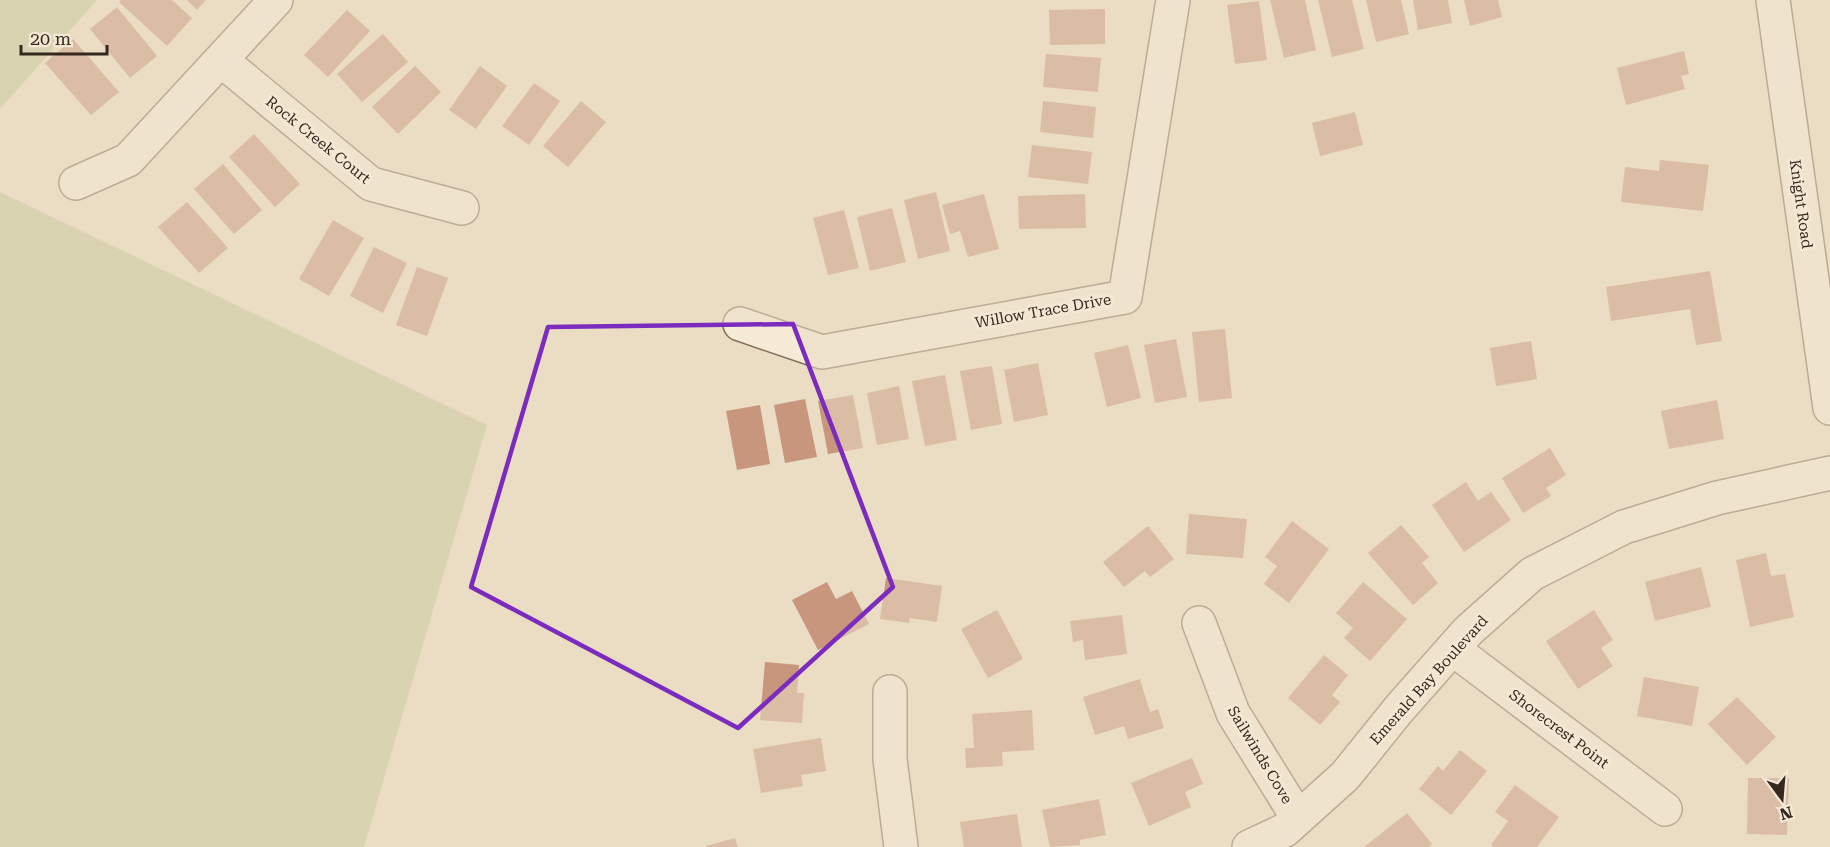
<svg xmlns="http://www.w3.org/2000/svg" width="1830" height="847" font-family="'Roboto Serif',serif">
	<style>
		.green { fill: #c6c899 }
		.building { fill: #c7967c }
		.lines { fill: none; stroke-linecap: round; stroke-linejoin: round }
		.minor-casing { stroke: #846f5c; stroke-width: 36 }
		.minor { stroke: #f6ebd7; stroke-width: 33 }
		.marked { fill: none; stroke: #7b2cbf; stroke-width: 4.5; stroke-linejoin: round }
		.labels { text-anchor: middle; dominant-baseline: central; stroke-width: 6; stroke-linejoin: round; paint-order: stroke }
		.street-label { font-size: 15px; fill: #35281f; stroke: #f3e8d3 }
	</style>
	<rect width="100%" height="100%" fill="#ebddc4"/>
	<g class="green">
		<polygon points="0,0 97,0 0,109"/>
		<polygon points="0,192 487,425 364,847 0,847"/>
	</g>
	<g class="building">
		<polygon points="121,0 172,0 192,18 167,46 119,2"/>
		<polygon points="187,0 206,0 197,10"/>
		<polygon points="1270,0 1305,0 1316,50 1284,58"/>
		<polygon points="1318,0 1352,0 1364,49 1332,57"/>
		<polygon points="1366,0 1401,0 1409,34 1376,42"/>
		<polygon points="1413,0 1448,0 1452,23 1418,30"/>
		<polygon points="1464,0 1498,0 1502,17 1470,26"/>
		<polygon points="1259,1 1267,60 1235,64 1227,5"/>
		<polygon points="117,7 157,56 130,78 90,29"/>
		<polygon points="1105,9 1105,44 1050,45 1049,10"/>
		<polygon points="347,10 370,31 328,77 304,55"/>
		<polygon points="383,34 408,62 362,102 337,74"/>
		<polygon points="73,39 119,92 91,115 45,63"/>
		<polygon points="1684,51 1689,74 1681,76 1685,89 1626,105 1617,68"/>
		<polygon points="1046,54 1101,58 1098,92 1043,87"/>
		<polygon points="415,66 441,92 398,134 372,107"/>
		<polygon points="480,66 507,86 476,129 449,110"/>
		<polygon points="534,83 560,101 529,145 502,126"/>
		<polygon points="581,101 606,122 568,167 543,146"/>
		<polygon points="1043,101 1096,107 1093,138 1040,132"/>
		<polygon points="1355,112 1363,145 1320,156 1312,123"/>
		<polygon points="254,134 300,184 275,207 229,157"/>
		<polygon points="1032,145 1092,152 1088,184 1028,177"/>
		<polygon points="1660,160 1709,165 1703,211 1621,202 1625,167 1659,171"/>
		<polygon points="223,164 262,210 234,234 194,189"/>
		<polygon points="936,192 950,251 918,259 904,200"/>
		<polygon points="984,194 999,249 968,257 960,231 950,234 942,205"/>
		<polygon points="1085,194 1086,228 1019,229 1018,196"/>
		<polygon points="187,202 228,248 199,273 158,227"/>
		<polygon points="892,208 906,262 870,271 857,217"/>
		<polygon points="844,210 859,268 828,275 813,218"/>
		<polygon points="333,220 364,238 329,296 299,279"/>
		<polygon points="374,247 407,263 383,313 350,296"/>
		<polygon points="417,267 448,278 427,336 396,325"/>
		<polygon points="1710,271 1722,341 1696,345 1690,309 1611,321 1606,287"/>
		<polygon points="1225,329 1232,398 1199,402 1192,332"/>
		<polygon points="1176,339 1187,397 1155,403 1144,345"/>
		<polygon points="1531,341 1537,379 1496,386 1490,348"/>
		<polygon points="1128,345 1141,398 1107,407 1094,353"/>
		<polygon points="1038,363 1048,415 1014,422 1004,370"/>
		<polygon points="992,366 1002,424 971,430 960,371"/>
		<polygon points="945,375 957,440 925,446 912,381"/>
		<polygon points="899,386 909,439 877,445 867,393"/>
		<polygon points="853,395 863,448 828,454 818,401"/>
		<polygon points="805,399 817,457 785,463 774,405"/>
		<polygon points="1717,400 1724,439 1669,449 1661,411"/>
		<polygon points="760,405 770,464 737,470 726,411"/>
		<polygon points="1550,448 1566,475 1546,488 1551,496 1523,513 1502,478"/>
		<polygon points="1466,482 1478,501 1491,492 1511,520 1464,552 1432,505"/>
		<polygon points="1189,514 1247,519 1243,558 1186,554"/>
		<polygon points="1292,521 1329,549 1289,603 1264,584 1277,566 1265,557"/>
		<polygon points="1401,525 1429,557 1422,563 1438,583 1413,605 1368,553"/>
		<polygon points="1148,526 1174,559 1150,577 1145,571 1124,587 1103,562"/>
		<polygon points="1766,553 1771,576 1785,574 1794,617 1750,627 1736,560"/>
		<polygon points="1701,567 1711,607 1655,621 1645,582"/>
		<polygon points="886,578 942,586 937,622 910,618 909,623 880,619"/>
		<polygon points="827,582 836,599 852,591 869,624 818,650 792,600"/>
		<polygon points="1363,582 1407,619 1370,661 1344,638 1353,628 1336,613"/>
		<polygon points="997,610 1023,659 988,678 961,629"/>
		<polygon points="1594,610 1613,640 1601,648 1613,666 1578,689 1546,641"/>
		<polygon points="1122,615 1127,654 1085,660 1083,640 1073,642 1070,621"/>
		<polygon points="1324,655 1348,675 1332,695 1340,702 1320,725 1288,698"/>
		<polygon points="765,662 799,665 797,693 804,693 802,723 760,720"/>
		<polygon points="1644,677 1699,687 1692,726 1637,716"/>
		<polygon points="1140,679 1150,712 1158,709 1164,728 1128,739 1124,726 1095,735 1083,697"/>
		<polygon points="1737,697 1776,737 1747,765 1708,724"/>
		<polygon points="1032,710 1034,750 1002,752 1003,766 966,768 965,748 974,748 972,714"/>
		<polygon points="821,738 826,771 801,775 803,786 761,793 753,749"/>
		<polygon points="1460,750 1487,771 1451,815 1419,789 1438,766 1443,771"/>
		<polygon points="1192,758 1203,784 1185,792 1191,807 1149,826 1131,783"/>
		<polygon points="1748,778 1789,778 1787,835 1747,834"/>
		<polygon points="1515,785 1559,817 1537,847 1494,847 1491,845 1508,821 1495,812"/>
		<polygon points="1099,799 1106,835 1080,840 1080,845 1050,847 1042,810"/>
		<polygon points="1407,813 1432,844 1429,847 1364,847"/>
		<polygon points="1017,814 1022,847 964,847 960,822"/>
		<polygon points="735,838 738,847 706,847 706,846"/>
	</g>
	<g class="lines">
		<defs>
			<g id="minor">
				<polyline points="1773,0 1830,408"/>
				<polyline points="221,60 371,184 462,208"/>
				<polyline points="76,183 128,160 276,0"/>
				<polyline points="740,324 822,352 1125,297 1173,0"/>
				<polyline points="1199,623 1233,713 1298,818"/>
				<polyline points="1453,649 1665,809"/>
				<polyline points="890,692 890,759 901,847"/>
				<polyline points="1249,847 1285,830 1345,776 1399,709 1468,631 1532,574 1624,527 1717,498 1830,473"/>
			</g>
		</defs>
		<use href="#minor" class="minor-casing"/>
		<use href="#minor" class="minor"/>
	</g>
	<path d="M0 0H1830V847H0ZM 793,324 L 893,587 L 738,728 L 471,587 L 548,327 Z" fill="#ebddc4" fill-opacity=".55" fill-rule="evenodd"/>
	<path class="marked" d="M 793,324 L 893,587 L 738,728 L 471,587 L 548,327 Z"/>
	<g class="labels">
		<g class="street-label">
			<text transform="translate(318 140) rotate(39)">Rock Creek Court</text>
			<text transform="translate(1801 204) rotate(82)">Knight Road</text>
			<text transform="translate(1043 311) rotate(-10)">Willow Trace Drive</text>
			<text transform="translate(1429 680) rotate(-48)">Emerald Bay Boulevard</text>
			<text transform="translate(1559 729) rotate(37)">Shorecrest Point</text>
			<text transform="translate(1260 755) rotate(59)">Sailwinds Cove</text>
		</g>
	</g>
	<g transform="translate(1782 799) rotate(164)" stroke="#f3e8d3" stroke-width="4.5" paint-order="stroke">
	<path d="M0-4.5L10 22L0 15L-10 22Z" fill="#35281f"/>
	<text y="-9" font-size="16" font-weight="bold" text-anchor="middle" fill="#35281f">N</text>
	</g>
	<path d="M21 45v9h86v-9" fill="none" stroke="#35281f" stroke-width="3"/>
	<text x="30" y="45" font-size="18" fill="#35281f" stroke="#f3e8d3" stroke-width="4.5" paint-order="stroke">20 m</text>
</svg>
